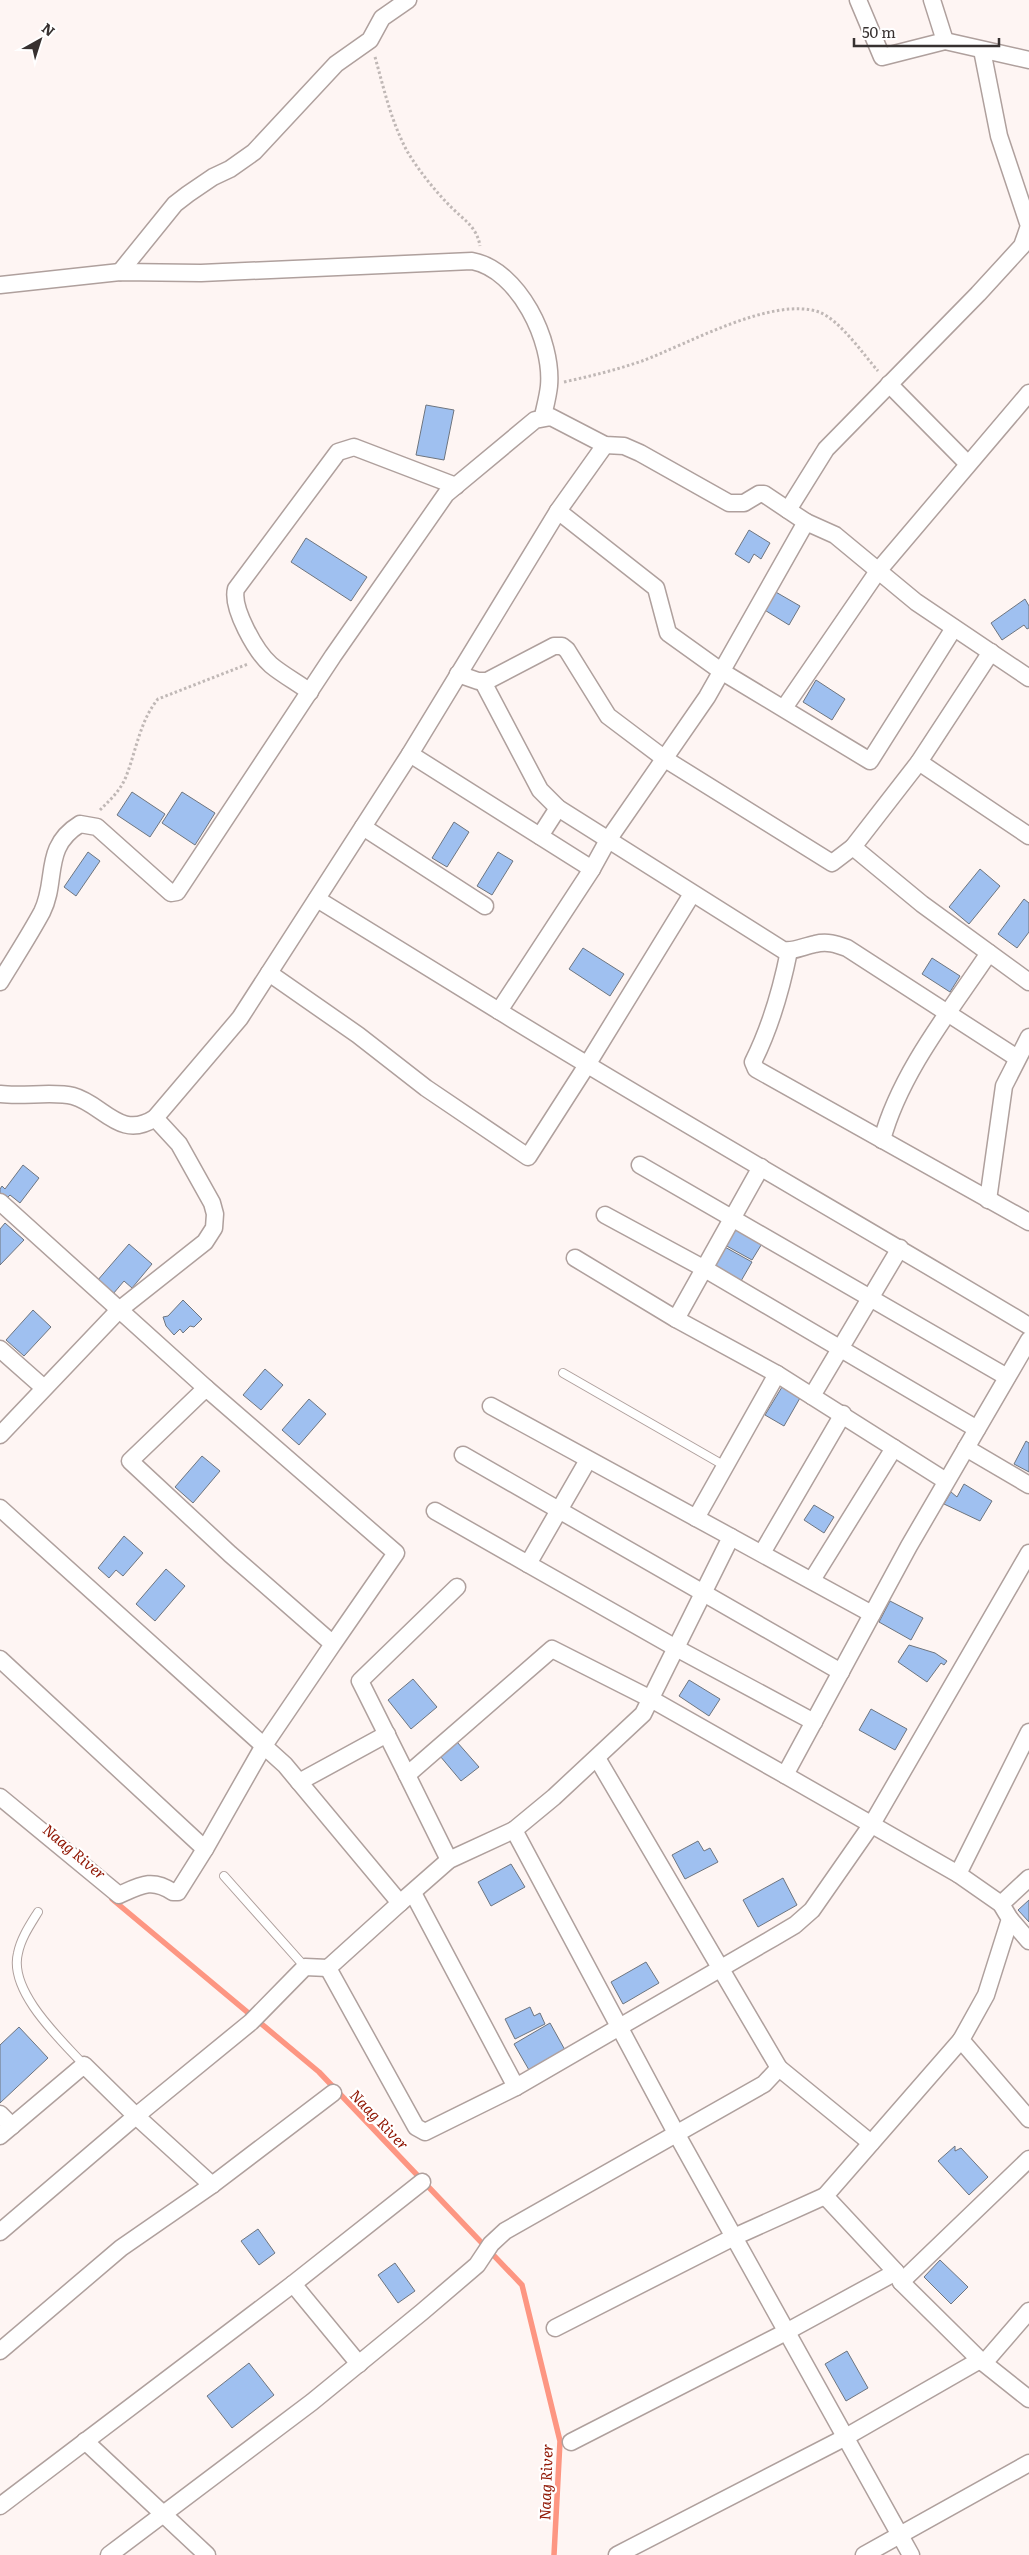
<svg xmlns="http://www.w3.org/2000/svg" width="1029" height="2555" font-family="Literata,serif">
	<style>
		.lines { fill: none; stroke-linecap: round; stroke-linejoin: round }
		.stream { stroke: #fd9682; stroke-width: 5.5 }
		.building { fill: #9fc0f0; stroke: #6e757f }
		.lane-casing { stroke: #afa09d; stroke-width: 10 }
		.street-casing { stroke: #afa09d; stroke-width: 19 }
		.path { stroke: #c0b8b6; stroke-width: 3; stroke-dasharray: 2.5 2.5; stroke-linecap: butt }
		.lane { stroke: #fff; stroke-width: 8 }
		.street { stroke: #fff; stroke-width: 16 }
		.labels { text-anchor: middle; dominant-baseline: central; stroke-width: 4.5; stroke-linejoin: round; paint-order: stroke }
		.water-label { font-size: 15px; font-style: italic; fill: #8f1400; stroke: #fff }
	</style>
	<rect width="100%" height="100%" fill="#fef5f3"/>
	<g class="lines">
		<polyline class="stream" points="112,1899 319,2072 522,2285 560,2441 554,2555"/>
	</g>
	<g class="building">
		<polygon points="426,405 454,410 444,460 416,455"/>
		<polygon points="749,530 770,543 761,559 754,554 749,563 735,554"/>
		<polygon points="306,538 367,577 351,601 291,562"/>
		<polygon points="774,591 800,606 789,625 763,609"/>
		<polygon points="1025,599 1029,606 1029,628 1027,629 1024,625 1002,640 991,623"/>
		<polygon points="816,680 845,699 832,720 803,702"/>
		<polygon points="132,792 165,814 150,837 117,815"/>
		<polygon points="182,792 215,813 195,845 162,823"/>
		<polygon points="454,822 469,832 447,867 432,858"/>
		<polygon points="88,852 100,861 76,896 64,887"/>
		<polygon points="498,852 513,861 492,895 477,886"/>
		<polygon points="980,869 1000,886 969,924 949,907"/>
		<polygon points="1024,899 1029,903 1029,932 1017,948 998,934"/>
		<polygon points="583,948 624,974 610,996 569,969"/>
		<polygon points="932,958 960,976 950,992 922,974"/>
		<polygon points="23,1165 39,1178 20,1203 10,1195 8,1197 5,1195 4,1197 0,1194 0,1189 2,1186 5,1189"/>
		<polygon points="5,1223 24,1240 0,1265 0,1229"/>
		<polygon points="733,1226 763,1242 752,1260 723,1244"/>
		<polygon points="129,1244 152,1264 132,1288 124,1281 113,1294 97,1281"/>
		<polygon points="723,1246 752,1262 741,1281 712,1265"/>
		<polygon points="183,1300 202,1319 194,1327 190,1326 183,1333 180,1329 174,1335 166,1326 163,1317 168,1316"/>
		<polygon points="33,1310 51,1327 24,1356 6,1340"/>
		<polygon points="265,1369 283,1385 261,1410 243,1395"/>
		<polygon points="782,1387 800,1398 784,1426 765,1415"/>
		<polygon points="309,1399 326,1414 299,1445 282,1430"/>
		<polygon points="1026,1441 1029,1443 1029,1472 1014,1464"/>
		<polygon points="202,1456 220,1471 193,1503 175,1487"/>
		<polygon points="964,1484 992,1501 980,1521 944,1504 951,1492 957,1497"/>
		<polygon points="814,1505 834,1517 824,1533 804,1520"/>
		<polygon points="124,1536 143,1553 123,1576 116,1570 109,1578 98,1568"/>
		<polygon points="166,1569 185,1586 155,1621 136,1604"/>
		<polygon points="890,1601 923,1618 911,1640 879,1622"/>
		<polygon points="909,1645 935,1653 947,1661 944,1665 941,1663 927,1682 898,1662"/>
		<polygon points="413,1679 437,1707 411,1729 388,1700"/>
		<polygon points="689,1680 720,1699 709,1716 679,1696"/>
		<polygon points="871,1709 907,1729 895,1750 859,1730"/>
		<polygon points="457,1742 479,1767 461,1781 440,1756"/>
		<polygon points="698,1841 704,1851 710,1848 718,1862 685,1879 672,1855"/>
		<polygon points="511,1864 525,1887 491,1906 478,1882"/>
		<polygon points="783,1878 797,1905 758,1927 743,1900"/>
		<polygon points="1029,1900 1029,1922 1018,1910"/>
		<polygon points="646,1962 659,1983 623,2004 611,1982"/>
		<polygon points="530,2007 534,2016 540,2013 545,2024 515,2039 505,2019"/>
		<polygon points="550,2023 565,2050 529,2070 514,2044"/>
		<polygon points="19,2027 48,2058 0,2103 0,2045"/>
		<polygon points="955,2146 955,2151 961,2148 988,2177 969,2195 938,2161"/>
		<polygon points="258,2229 275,2253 259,2265 241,2241"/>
		<polygon points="940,2260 968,2287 951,2304 924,2277"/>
		<polygon points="395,2263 415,2291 398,2303 378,2275"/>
		<polygon points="847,2351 868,2388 846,2401 825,2364"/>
		<polygon points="249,2363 274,2395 232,2428 207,2396"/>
	</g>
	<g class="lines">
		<defs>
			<g id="lane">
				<polyline points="563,1373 725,1466"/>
				<polyline points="224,1876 305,1967"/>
				<path d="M 38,1912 C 30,1925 21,1938 18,1953 C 8,1991 61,2040 84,2065"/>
			</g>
			<g id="street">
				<polyline points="858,0 882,57 945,41 1029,60"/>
				<polyline points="932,0 945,41"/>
				<polyline points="120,272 175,204 188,194 213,177 230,169 254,152 336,64 370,40 382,18 408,0"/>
				<path d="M 0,285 L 120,272 L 201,273 L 472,261 C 519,270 553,341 549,386 C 548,396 545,407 543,416"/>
				<polyline points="889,384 968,464"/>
				<polyline points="788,510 826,449 978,294 1022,246 1029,226 999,136 982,50"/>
				<polyline points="558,511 605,445"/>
				<polyline points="458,674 478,681 487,681 554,646 562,646 567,650 608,716 665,759 832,863 853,847 922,904 1029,982"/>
				<path d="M 1029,678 L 916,602 L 835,535 L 806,522 L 707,697 L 608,840 L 592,869 L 499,1011 C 674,1119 853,1220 1029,1326"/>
				<path d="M 483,682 L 540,790 L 558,808 L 783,950 C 794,952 804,946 815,944 C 827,941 836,944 847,948 L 1017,1058"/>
				<path d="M 310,692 C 298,683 283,675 271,665 C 256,652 231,608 236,589 L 338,452 L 354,447 L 456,486"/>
				<polyline points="784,708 878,571 1029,393"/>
				<polyline points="410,754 592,869"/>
				<polyline points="919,762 1029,836"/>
				<polyline points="363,827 485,906"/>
				<polyline points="540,836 558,808"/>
				<polyline points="853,847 919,762 991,652"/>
				<polyline points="317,899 499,1011"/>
				<path d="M 789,951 C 781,991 771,1026 753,1062 L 756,1069 L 1029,1222"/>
				<polyline points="269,973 358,1035 426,1088 528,1157 587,1065 692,894"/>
				<path d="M 0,982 C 14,959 29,936 42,912 C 58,880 42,847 80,824 L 97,827 L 171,893 L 177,892 L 333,656 L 446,494 L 535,420 L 551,417 L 605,445 L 624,446 L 640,453 L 729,503 L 744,503 L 759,494 L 764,494 L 806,522"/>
				<path d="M 0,1094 C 22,1097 54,1091 73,1096 C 103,1104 120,1141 155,1118 L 240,1018 L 410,754 L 558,511 L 656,588 L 668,633 L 721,671 L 870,761 L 954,628"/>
				<path d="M 882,1140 C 900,1073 950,1011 989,953"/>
				<polyline points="640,1165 1007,1377"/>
				<polyline points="988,1200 1004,1086 1029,1037"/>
				<polyline points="0,1202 206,1388"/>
				<polyline points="605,1215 705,1269 977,1429"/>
				<polyline points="575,1258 676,1319 777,1374 946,1481"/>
				<polyline points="676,1319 761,1167"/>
				<polyline points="1029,1340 909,1546 785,1775 958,1874 1001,1904 1010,1919 986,1995 961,2040 1029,2119"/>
				<polyline points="0,1349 44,1388"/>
				<polyline points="812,1396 900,1248"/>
				<polyline points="491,1406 731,1537 643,1714 554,1797 514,1830"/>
				<polyline points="0,1435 119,1310 205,1242 214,1228 215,1214 212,1203 179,1144 155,1118"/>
				<polyline points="966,1448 1029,1485"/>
				<polyline points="463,1455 841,1672"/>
				<polyline points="588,1460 528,1564 676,1648 814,1722"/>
				<polyline points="0,1508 285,1765 400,1903 449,1860 514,1830 676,2133 911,2555"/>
				<polyline points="435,1511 528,1564"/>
				<polyline points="696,1518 777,1374"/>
				<polyline points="731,1537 872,1614"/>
				<polyline points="762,1553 843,1414"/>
				<polyline points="812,1580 894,1448"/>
				<polyline points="457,1587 360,1681 407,1775 552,1649 651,1699 785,1775"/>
				<polyline points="0,1659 205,1849"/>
				<polyline points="407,1775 449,1860"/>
				<polyline points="299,1782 387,1734"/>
				<path d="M 0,1797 L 119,1895 C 141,1885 152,1878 173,1892 L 178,1892 L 205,1849 L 263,1747 L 333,1644 L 230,1554 L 130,1461 L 206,1388 L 396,1553 L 333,1644"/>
				<polyline points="958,1874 1029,1732"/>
				<polyline points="413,1893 516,2087"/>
				<polyline points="1001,1904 1029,1878"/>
				<polyline points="1010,1919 1029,1941"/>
				<polyline points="328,1968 416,2127 425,2132 516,2087 773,1938 795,1925 812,1910 872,1824 1029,1553"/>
				<polyline points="961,2040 825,2196 896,2272 901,2282 980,2360 1029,2399"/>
				<polyline points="779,2068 871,2143"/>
				<polyline points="0,2114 12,2126"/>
				<polyline points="0,2136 84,2065 136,2116 251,2022 305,1967 328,1968 400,1903"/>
				<polyline points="212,2185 333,2093"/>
				<polyline points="0,2232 136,2116 212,2185 121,2248 0,2351"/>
				<polyline points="901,2282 1029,2159"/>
				<polyline points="293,2284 359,2364"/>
				<polyline points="555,2328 734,2237 825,2196"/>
				<polyline points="984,2363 1029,2311"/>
				<polyline points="85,2441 207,2555"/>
				<polyline points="571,2442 786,2332 896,2272"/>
				<polyline points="0,2506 293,2284 422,2182"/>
				<polyline points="109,2555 312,2402 422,2312 477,2265 491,2244 505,2231 764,2084 779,2068 597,1758"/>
				<polyline points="617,2555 844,2438 980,2360"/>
				<polyline points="864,2555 1029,2463"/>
			</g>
		</defs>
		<use href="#lane" class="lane-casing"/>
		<use href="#street" class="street-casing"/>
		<g class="path">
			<path d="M 375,57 C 384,89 391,121 407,151 C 419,171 435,191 452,208 C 464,220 477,227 480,246"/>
			<path d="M 564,382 C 591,376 616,370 642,361 C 688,344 772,296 819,312 C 840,320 863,354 878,371"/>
			<path d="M 100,810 C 109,801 119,792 125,779 C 136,753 139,722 158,699 L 248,664"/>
		</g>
		<use href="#lane" class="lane"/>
		<use href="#street" class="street"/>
	</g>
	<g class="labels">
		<g class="water-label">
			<text transform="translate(75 1851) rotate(40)">Naag River</text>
			<text transform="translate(380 2119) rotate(46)">Naag River</text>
			<text transform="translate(545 2482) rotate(-88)">Naag River</text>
		</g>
	</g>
	<g transform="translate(40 40) rotate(39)" stroke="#ffffff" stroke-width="4" paint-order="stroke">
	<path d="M0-4L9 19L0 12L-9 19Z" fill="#373130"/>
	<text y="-8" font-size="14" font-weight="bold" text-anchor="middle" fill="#373130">N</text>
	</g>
	<path d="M854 38v8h145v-8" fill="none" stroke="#373130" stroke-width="2.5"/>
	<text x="862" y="38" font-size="15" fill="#373130" stroke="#ffffff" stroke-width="4" paint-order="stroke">50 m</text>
</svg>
